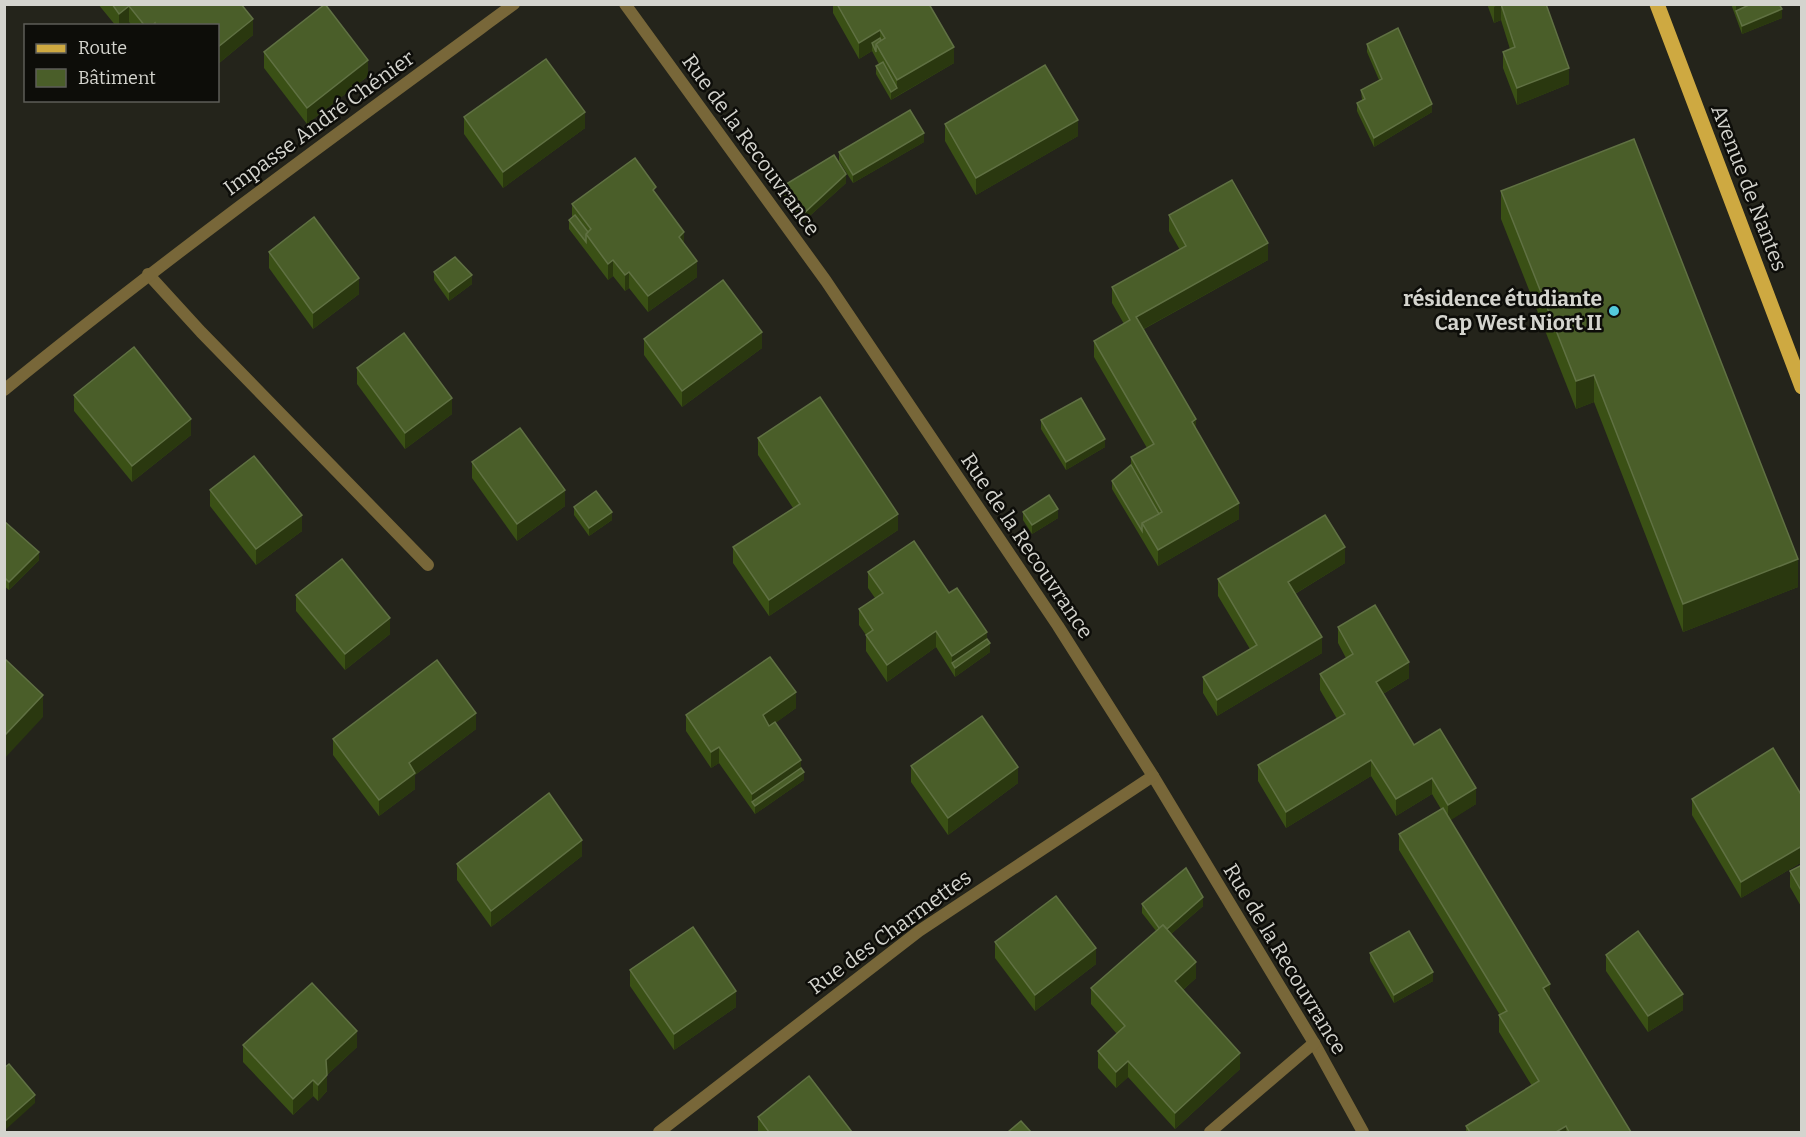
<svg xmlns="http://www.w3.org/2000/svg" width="1806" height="1137" font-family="Bitter,serif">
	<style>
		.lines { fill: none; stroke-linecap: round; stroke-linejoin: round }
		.minor { stroke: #786739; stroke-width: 12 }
		.primary { stroke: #cea941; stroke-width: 15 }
		.wall { fill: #3a5015 }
		.shaded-wall { fill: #2a380f }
		.building { fill: #4a5e29; stroke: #607143; stroke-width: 1.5 }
		.poi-dot { fill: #53cadc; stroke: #0d0d09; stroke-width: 2 }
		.labels { text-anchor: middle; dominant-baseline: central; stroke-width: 5; stroke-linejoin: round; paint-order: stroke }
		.street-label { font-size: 21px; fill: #d4d4ce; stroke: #0d0d09 }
		.poi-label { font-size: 21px; font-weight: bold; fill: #d4d4ce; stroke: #0d0d09; text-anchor: end }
	</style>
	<rect width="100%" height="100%" fill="#24241b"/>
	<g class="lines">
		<g class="minor">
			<polyline points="625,4 826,281 1058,626 1153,776 1314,1043 1363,1132"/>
			<polyline points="148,274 201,332 428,565"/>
			<path d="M 4,390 C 170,255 342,130 514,4"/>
			<polyline points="659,1132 919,931 1153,776"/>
			<polyline points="1210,1132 1314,1043"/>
		</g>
		<polyline class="primary" points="1657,4 1802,387"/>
	</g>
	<g class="wall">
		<polygon points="98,4 241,4 253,35 218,64 218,26 132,26 129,22 124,26 116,26"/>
		<polygon points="833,4 929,4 954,63 891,100 876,74 876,66 879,64 872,51 859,59 833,13"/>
		<polygon points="1487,4 1546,4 1569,84 1517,105 1503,68 1503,52 1510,49 1501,20 1494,23"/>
		<polygon points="1731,4 1779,4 1782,18 1742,34"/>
		<polygon points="1367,44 1432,112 1374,147 1357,111 1357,103 1362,100 1361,90 1379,80 1367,52"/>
		<polygon points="264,52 368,76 307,124 264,68"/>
		<polygon points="464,117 585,128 503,188 464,134"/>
		<polygon points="945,124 1078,136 976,195 945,141"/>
		<polygon points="924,142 853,183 839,161 839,152"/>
		<polygon points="846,183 803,222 783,194 783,186"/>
		<polygon points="1501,191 1798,587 1683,632 1594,402 1576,409 1501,219"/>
		<polygon points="656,194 684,244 697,277 648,312 629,288 625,291 613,276 608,280 569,229 569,220 572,217 572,204"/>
		<polygon points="1169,215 1268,260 1144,329 1196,430 1239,519 1158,566 1112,489 1112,481 1131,465 1131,457 1147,448 1094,357 1094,341 1124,324 1112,303 1112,287 1180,250 1169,231"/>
		<polygon points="269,252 359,294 313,329 269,268"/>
		<polygon points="434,272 472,284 449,301 434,280"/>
		<polygon points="644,339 762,348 682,407 644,355"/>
		<polygon points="357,368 452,414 405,449 357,384"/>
		<polygon points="74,395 191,435 132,482 74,411"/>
		<polygon points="1041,420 1105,447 1066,470 1041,429"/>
		<polygon points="758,438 898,530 769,616 733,563 733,547 793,508 758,455"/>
		<polygon points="472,462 565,506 517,541 472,478"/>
		<polygon points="210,490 302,531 256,565 210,506"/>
		<polygon points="574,507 612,520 589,536 574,515"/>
		<polygon points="1023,512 1058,518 1032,534 1023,520"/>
		<polygon points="4,521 39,560 9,590 4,586"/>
		<polygon points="1345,563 1295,594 1322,653 1217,716 1203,693 1203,677 1250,649 1218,596 1218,579"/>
		<polygon points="868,572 949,593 987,639 990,652 955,677 936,647 887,682 866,651 866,635 859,625 859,609 875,598 868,588"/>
		<polygon points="296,595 390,634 345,670 296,611"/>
		<polygon points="1338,627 1409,678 1383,694 1414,745 1476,804 1450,820 1550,1000 1631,1132 1466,1132 1466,1126 1532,1086 1499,1032 1499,1015 1500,1015 1399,850 1399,834 1441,809 1432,794 1396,816 1371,776 1286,828 1258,781 1258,765 1337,719 1320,690 1320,674 1346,658 1338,643"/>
		<polygon points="796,708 775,723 801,768 804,780 755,814 719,763 711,768 686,731 686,715"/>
		<polygon points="476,729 415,775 415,789 379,816 333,755 333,739"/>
		<polygon points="911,766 1018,783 948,835 911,782"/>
		<polygon points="1802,796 1802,862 1741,898 1692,815 1692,799"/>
		<polygon points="582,856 491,927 457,880 457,864"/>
		<polygon points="1802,865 1802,908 1790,887 1790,871"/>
		<polygon points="1142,904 1203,906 1171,934 1196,978 1183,990 1240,1069 1175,1129 1128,1077 1116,1088 1098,1068 1098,1051 1117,1034 1091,1004 1091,988 1156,931 1142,913"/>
		<polygon points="995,942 1096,964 1035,1011 995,958"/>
		<polygon points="1370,953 1433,981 1394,1003 1370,961"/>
		<polygon points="1606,955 1683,1010 1648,1032 1606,971"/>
		<polygon points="630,970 736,1007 674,1050 630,986"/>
		<polygon points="243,1045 357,1047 327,1075 327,1091 318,1101 313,1096 293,1115 243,1062"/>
		<polygon points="758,1117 852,1132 758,1132"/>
	</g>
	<g class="shaded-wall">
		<polygon points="1499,4 1501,4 1501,20 1494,23 1494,7"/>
		<polygon points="1736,4 1768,4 1736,11"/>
		<polygon points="129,6 129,22 124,26 119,26 119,14"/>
		<polygon points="1782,9 1782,18 1742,34 1742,26"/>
		<polygon points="253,19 253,35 218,64 218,47"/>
		<polygon points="880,30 880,46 876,44 872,43 872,51 859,59 859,43"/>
		<polygon points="954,47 954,63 897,96 897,80"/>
		<polygon points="368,60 368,76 307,124 307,108"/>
		<polygon points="1569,68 1569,84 1517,105 1517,88"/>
		<polygon points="897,88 897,96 891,100 891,92"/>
		<polygon points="1432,104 1432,112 1374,147 1374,138"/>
		<polygon points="585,112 585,128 503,188 503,172"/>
		<polygon points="1078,120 1078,136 976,195 976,178"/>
		<polygon points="924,133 924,142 853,183 853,175"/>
		<polygon points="846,174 846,183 803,222 803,214"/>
		<polygon points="684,232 684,249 679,237"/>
		<polygon points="1268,243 1268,260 1136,333 1136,317"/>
		<polygon points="613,260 613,276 608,280 608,264"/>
		<polygon points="697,261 697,277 648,312 648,296"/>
		<polygon points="629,272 629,288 625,291 625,275"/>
		<polygon points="472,275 472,284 449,301 449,292"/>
		<polygon points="359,278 359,294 313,329 313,313"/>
		<polygon points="762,332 762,348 682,407 682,391"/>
		<polygon points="1594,375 1594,402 1576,409 1576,381"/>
		<polygon points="452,398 452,414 405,449 405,433"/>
		<polygon points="191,419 191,435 132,482 132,466"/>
		<polygon points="1196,419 1196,435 1192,422"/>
		<polygon points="1105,439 1105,447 1066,470 1066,462"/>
		<polygon points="565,490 565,506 517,541 517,524"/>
		<polygon points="1239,503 1239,519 1158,566 1158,550"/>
		<polygon points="1058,509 1058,518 1032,534 1032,525"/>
		<polygon points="612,512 612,520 589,536 589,528"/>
		<polygon points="898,514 898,530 769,616 769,600"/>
		<polygon points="302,515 302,531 256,565 256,549"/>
		<polygon points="1345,547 1345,563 1288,598 1288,582"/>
		<polygon points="39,552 39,560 9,590 9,582"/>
		<polygon points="1798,559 1798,587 1683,632 1683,604"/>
		<polygon points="390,618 390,634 345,670 345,654"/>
		<polygon points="936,631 936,647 887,682 887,665"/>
		<polygon points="987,632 987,646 990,643 990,652 955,677 955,668 952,663 952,656"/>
		<polygon points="1322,637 1322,653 1217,716 1217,700"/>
		<polygon points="1409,662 1409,678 1376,698 1376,682"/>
		<polygon points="796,692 796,708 763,732 763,715"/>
		<polygon points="43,695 43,717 4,759 4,736"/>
		<polygon points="476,713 476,729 415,775 415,789 379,816 379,800 409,763"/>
		<polygon points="719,747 719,763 711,768 711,752"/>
		<polygon points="801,760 801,774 804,772 804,780 755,814 755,806 752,802 752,794"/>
		<polygon points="1371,760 1371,776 1286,828 1286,812"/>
		<polygon points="1018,767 1018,783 948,835 948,818"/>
		<polygon points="1432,778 1432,794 1396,816 1396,799"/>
		<polygon points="1476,788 1476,804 1448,822 1448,805"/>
		<polygon points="582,840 582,856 491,927 491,911"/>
		<polygon points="1802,846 1802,862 1741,898 1741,882"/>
		<polygon points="1203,897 1203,906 1163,941 1163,933"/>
		<polygon points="1096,948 1096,964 1035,1011 1035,995"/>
		<polygon points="1196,962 1196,978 1175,997 1175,981"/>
		<polygon points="1433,972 1433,981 1394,1003 1394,995"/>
		<polygon points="1550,984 1550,1000 1543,988"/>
		<polygon points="736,991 736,1007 674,1050 674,1034"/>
		<polygon points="1683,994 1683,1010 1648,1032 1648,1016"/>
		<polygon points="357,1031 357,1047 327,1075 327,1091 318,1101 318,1085 326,1060"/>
		<polygon points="1240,1053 1240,1069 1175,1129 1175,1113"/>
		<polygon points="1128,1061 1128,1077 1116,1088 1116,1072"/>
		<polygon points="313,1080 313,1096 293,1115 293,1099"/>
		<polygon points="35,1095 35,1103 4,1131 4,1122"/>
		<polygon points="1566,1126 1566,1132 1556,1132"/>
	</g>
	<g class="building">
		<polygon points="112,4 241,4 253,19 218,47 218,26 156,26 155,23 152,26 145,26 129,6 119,14"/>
		<polygon points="325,4 368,60 307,108 264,52"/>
		<polygon points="837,4 929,4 954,47 897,80 876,44 885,38 880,30 859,43"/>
		<polygon points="1501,4 1546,4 1569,68 1517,88 1503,52 1515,47"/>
		<polygon points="1751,4 1779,4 1782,9 1742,26 1736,11"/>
		<polygon points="1398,28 1432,104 1374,138 1357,103 1365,99 1361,90 1382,79 1367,44"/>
		<polygon points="880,38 881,40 876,44 876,52 872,43"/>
		<polygon points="546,59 585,112 503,172 464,117"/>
		<polygon points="883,62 897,88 891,92 876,66"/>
		<polygon points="1045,65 1078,120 976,178 945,124"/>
		<polygon points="910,110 924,133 853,175 839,152"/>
		<polygon points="1634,139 1798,559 1683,604 1594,375 1576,381 1501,191"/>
		<polygon points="834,155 846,174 803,214 783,186"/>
		<polygon points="635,158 656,187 653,190 684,232 679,237 697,261 648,296 629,272 625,275 613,260 608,264 586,234 591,229 572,204"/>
		<polygon points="1232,180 1268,243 1136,317 1196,419 1192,422 1239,503 1158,550 1142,523 1162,512 1131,457 1154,444 1094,341 1130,320 1112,287 1186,246 1169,215"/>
		<polygon points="575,215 588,232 586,234 586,242 569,220"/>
		<polygon points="314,217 359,278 313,313 269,252"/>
		<polygon points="455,257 472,275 449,292 434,272"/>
		<polygon points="723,280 762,332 682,391 644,339"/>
		<polygon points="404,333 452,398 405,433 357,368"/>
		<polygon points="134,347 191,419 132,466 74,395"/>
		<polygon points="820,397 898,514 769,600 733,547 800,504 758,438"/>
		<polygon points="1081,398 1105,439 1066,462 1041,420"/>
		<polygon points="520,428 565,490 517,524 472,462"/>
		<polygon points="254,456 302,515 256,549 210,490"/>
		<polygon points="1131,465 1159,514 1142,523 1142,531 1112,481"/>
		<polygon points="596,491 612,512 589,528 574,507"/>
		<polygon points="1049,495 1058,509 1032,525 1023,512"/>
		<polygon points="1325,515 1345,547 1288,582 1322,637 1217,700 1203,677 1257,645 1218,579"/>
		<polygon points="4,521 39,552 9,582 4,577"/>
		<polygon points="914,541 949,593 957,588 987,632 952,656 936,631 887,665 866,635 873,630 859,609 883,593 868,572"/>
		<polygon points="342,559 390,618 345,654 296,595"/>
		<polygon points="1375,605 1409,662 1376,682 1414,745 1440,729 1476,788 1448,805 1432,778 1396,799 1371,760 1286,812 1258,765 1345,714 1320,674 1353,654 1338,627"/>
		<polygon points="987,639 990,643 955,668 952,663"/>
		<polygon points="770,657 796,692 763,715 769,726 775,722 801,760 752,794 719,747 711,752 686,715"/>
		<polygon points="4,658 43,695 4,736"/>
		<polygon points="437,660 476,713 409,763 415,773 379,800 333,739"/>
		<polygon points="982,716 1018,767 948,818 911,766"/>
		<polygon points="1773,748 1802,796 1802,846 1741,882 1692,799"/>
		<polygon points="801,768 804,772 755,806 752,802"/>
		<polygon points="549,793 582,840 491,911 457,864"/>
		<polygon points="1443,808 1550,984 1543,988 1631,1132 1569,1132 1566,1126 1556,1132 1470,1132 1466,1126 1539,1081 1499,1015 1507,1011 1399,834"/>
		<polygon points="1802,865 1802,892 1790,871"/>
		<polygon points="1186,868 1203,897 1167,929 1163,925 1159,928 1142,904"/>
		<polygon points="1056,896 1096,948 1035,995 995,942"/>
		<polygon points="1163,925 1196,962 1175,981 1240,1053 1175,1113 1128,1061 1116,1072 1098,1051 1125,1026 1091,988"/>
		<polygon points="693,927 736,991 674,1034 630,970"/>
		<polygon points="1409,931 1433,972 1394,995 1370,953"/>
		<polygon points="1638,931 1683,994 1648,1016 1606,955"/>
		<polygon points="312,983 357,1031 326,1060 327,1075 318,1085 313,1080 293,1099 243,1045"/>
		<polygon points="9,1064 35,1095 4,1122 4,1068"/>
		<polygon points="809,1076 852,1132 769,1132 758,1117"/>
		<polygon points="1021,1121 1031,1132 1008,1132"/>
	</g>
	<circle class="poi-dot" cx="1614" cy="311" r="6"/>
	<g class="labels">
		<g class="street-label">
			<text transform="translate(319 123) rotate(-36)">Impasse André Chénier</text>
			<text transform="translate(751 145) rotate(54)">Rue de la Recouvrance</text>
			<text transform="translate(1749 188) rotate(69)">Avenue de Nantes</text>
			<text transform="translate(1027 546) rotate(56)">Rue de la Recouvrance</text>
			<text transform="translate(890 932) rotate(-36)">Rue des Charmettes</text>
			<text transform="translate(1285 959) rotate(59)">Rue de la Recouvrance</text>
		</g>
		<g class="poi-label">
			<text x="1602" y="299">résidence étudiante<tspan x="1602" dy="24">Cap West Niort II</tspan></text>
		</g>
	</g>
	<rect width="1806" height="1137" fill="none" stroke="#d4d4ce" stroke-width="12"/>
	<rect x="24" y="24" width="195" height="78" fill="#0d0d09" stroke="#5d5d58" stroke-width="1.5"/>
	<rect x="36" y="44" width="30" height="9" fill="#cea941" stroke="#5d5d58" stroke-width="1.5"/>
	<text x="78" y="54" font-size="18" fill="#d4d4ce">Route</text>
	<rect x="36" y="69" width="30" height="18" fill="#4a5e29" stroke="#5d5d58" stroke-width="1.5"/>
	<text x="78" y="84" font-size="18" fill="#d4d4ce">Bâtiment</text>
</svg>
